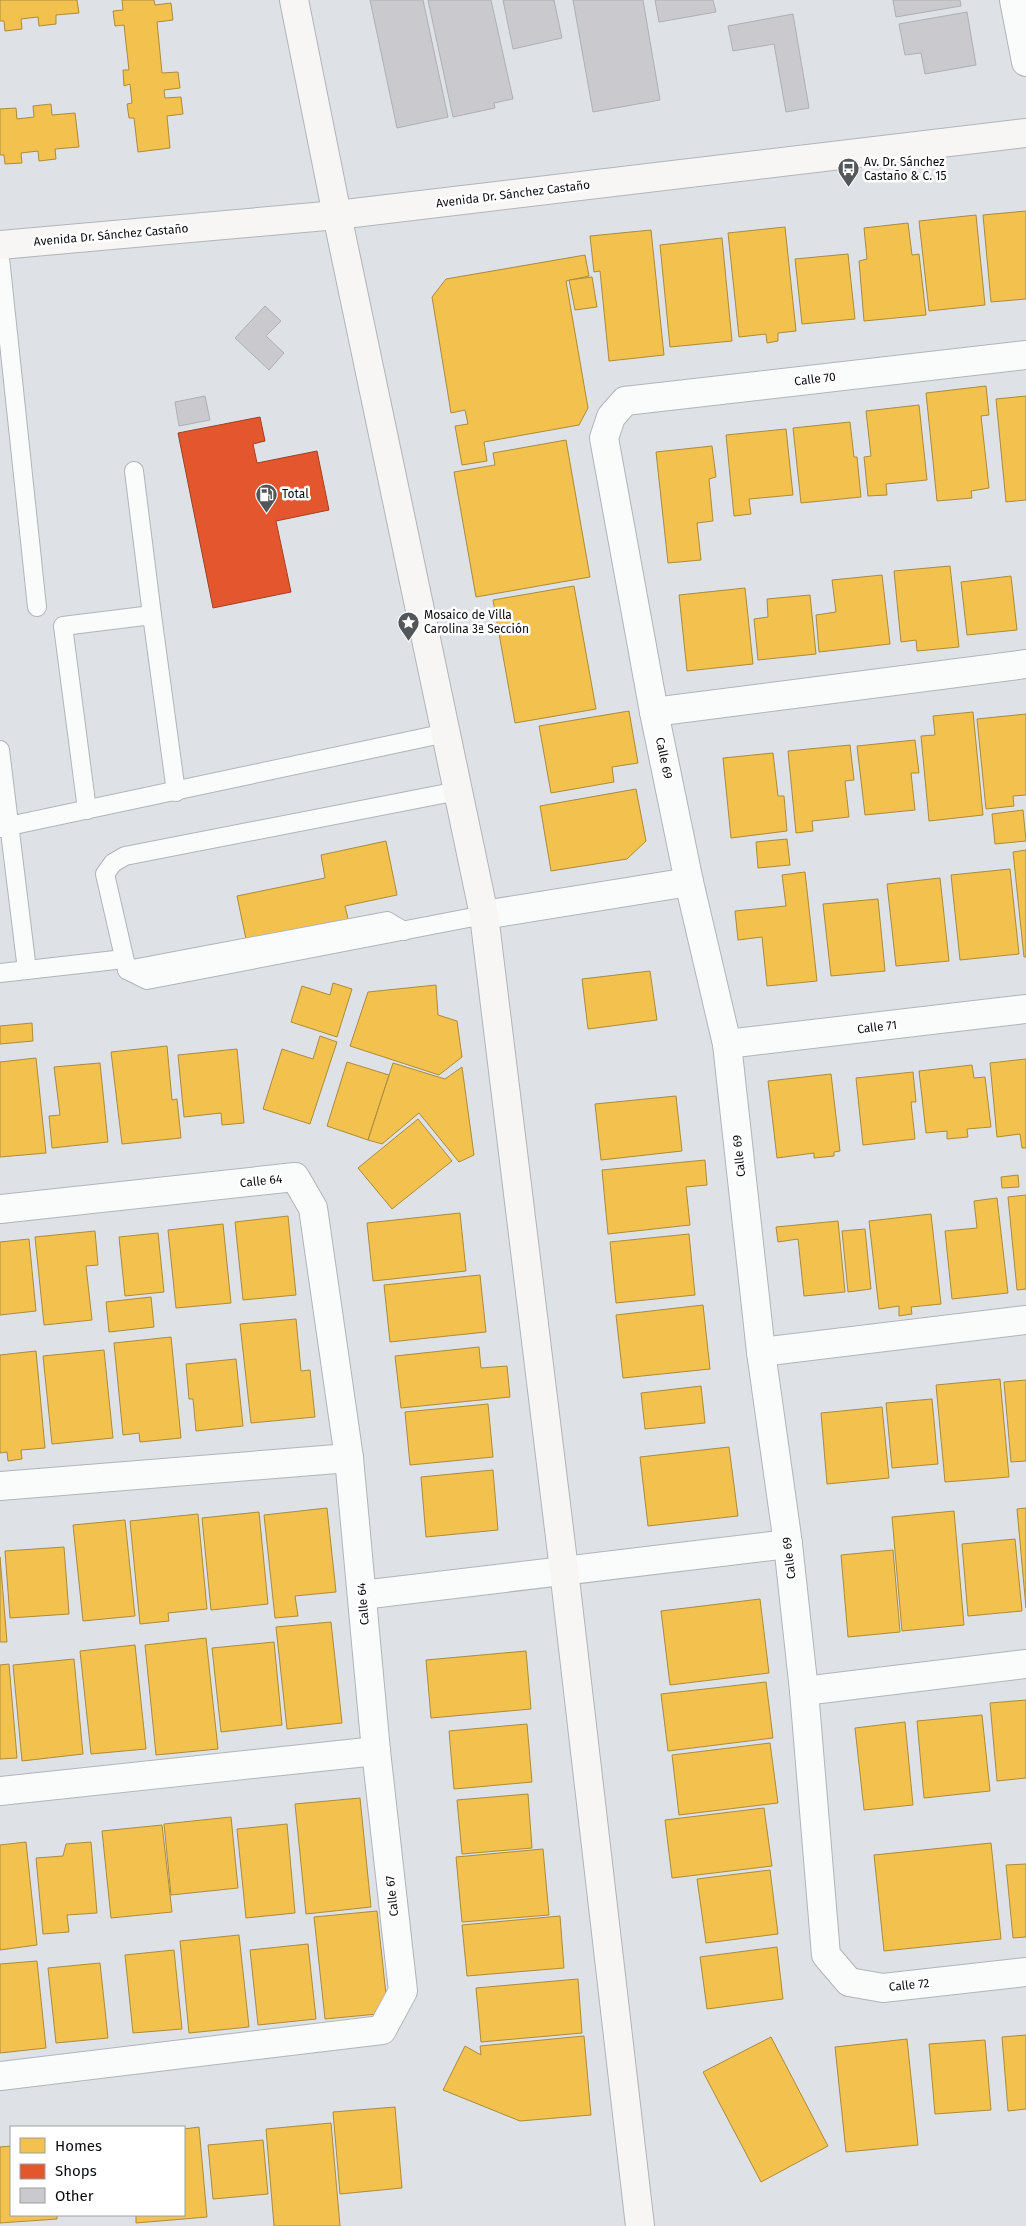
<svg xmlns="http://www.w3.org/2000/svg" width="1026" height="2226" font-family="'Fira Sans',sans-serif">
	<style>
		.homes { fill: #f2c14e; stroke: #ac8b3b }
		.shops { fill: #e4572e; stroke: #a24025 }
		.building { fill: #cacace; stroke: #aeafb2 }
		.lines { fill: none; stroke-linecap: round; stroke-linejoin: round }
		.lane-casing { stroke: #b1b4b8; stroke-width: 20 }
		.street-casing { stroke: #b1b4b8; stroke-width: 30 }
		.secondary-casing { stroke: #b1b4b8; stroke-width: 30 }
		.lane { stroke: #fafbfb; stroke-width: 18 }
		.street { stroke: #fafbfb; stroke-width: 28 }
		.secondary { stroke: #f7f6f5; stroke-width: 28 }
		.labels { text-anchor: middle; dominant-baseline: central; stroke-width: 5; stroke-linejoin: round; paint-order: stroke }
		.poi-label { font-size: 12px; fill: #090c0f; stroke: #fff; text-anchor: start }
		.street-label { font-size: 12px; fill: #090c0f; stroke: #fff }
	</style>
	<rect width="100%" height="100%" fill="#dee2e6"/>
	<g class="homes">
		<polygon points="0,0 77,0 79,13 56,15 56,24 39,26 38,17 21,19 22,29 5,31 4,21 0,21"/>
		<polygon points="122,0 154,0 155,5 171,3 173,20 157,22 162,73 178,72 180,88 164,90 165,98 181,97 183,114 167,116 170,148 138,152 134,118 129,118 127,104 132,103 130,84 124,86 123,70 129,70 124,25 115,26 113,11 123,10"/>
		<polygon points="51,104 52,115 75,113 79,147 55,149 56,159 39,161 38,151 21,153 22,163 5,164 4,155 0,155 0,109 16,108 17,119 34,117 33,106"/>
		<polygon points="1026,211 1026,299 991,302 983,215"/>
		<polygon points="976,215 985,305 929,311 919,221"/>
		<polygon points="908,223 912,255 919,254 926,315 864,321 859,261 867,259 864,228"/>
		<polygon points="785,227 796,331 778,333 778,341 767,343 766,334 739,337 728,233"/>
		<polygon points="651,230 664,355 609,361 600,271 594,272 590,236"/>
		<polygon points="722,238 732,341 670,347 660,245"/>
		<polygon points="848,254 855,319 802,324 795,259"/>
		<polygon points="585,255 589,276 566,281 588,408 579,425 484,442 487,461 462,465 455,426 468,424 465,410 451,413 432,297 446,279"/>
		<polygon points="592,277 597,307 575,310 569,280"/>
		<polygon points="986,386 989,415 981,416 989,488 971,491 972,498 937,501 926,393"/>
		<polygon points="1026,396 1026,500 1006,502 996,399"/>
		<polygon points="919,405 927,480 886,484 887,495 868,496 864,457 871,456 866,411"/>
		<polygon points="850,422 854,457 857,457 861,497 801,503 793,428"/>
		<polygon points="786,429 793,495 749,499 751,514 734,516 726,435"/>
		<polygon points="566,440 590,577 476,597 454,472 495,465 493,453"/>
		<polygon points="712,446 716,477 709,479 713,521 697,523 701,560 668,563 656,452"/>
		<polygon points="950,566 959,647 917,651 916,640 901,642 894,571"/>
		<polygon points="882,575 890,644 819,652 816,615 836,612 832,580"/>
		<polygon points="1011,576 1017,630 967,635 961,582"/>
		<polygon points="574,586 596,709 515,723 493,600"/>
		<polygon points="745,588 753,664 687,671 679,595"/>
		<polygon points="810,595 816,654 758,660 754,619 768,617 767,599"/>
		<polygon points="629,711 638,763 612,767 614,782 551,793 539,726"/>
		<polygon points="973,712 983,815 929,821 921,736 935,735 933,716"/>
		<polygon points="1026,714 1026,795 1013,796 1014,806 986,809 977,719"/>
		<polygon points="915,740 919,773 911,773 915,810 865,815 857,746"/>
		<polygon points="850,745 854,780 845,781 849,817 812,821 813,831 796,833 788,751"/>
		<polygon points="773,753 778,796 784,796 787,831 731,838 723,758"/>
		<polygon points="636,789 646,841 627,859 551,871 540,806"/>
		<polygon points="1023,810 1026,841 995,844 992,814"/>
		<polygon points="787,839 790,865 758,868 756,842"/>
		<polygon points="386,841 397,895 345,906 349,923 247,944 237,896 325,878 321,855"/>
		<polygon points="1026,850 1026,957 1024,957 1013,852"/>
		<polygon points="1010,869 1019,954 960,960 951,875"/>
		<polygon points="805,872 817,981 767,986 762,937 738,940 735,911 786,906 782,875"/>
		<polygon points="940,878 949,961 896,966 887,884"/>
		<polygon points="878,899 885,971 831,976 823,904"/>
		<polygon points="650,971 657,1020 588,1029 582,979"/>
		<polygon points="333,983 352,989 337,1037 291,1022 302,986 330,995"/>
		<polygon points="436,985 438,1015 457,1021 462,1057 439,1075 350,1046 368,992"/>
		<polygon points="32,1023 33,1041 0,1044 0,1026"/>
		<polygon points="320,1036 337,1042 310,1124 263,1109 282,1049 313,1059"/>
		<polygon points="167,1046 172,1100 177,1099 181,1138 122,1144 111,1052"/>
		<polygon points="237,1049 244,1123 222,1125 221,1113 184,1117 178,1055"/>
		<polygon points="36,1058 46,1153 0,1157 0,1062"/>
		<polygon points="1026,1059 1026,1148 1022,1148 1020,1134 997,1137 990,1063"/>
		<polygon points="347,1062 389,1075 368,1140 327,1126"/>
		<polygon points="100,1063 108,1142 52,1148 49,1116 60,1115 54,1067"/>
		<polygon points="393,1063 445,1079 462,1067 474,1155 459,1162 419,1113 382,1144 368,1140"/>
		<polygon points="972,1065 974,1078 985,1077 991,1127 967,1129 968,1137 947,1139 947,1131 926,1133 919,1071"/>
		<polygon points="913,1072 916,1102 911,1102 915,1139 863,1145 856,1078"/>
		<polygon points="831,1074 840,1151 834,1152 834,1156 814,1158 814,1153 777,1158 768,1081"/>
		<polygon points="676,1096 682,1151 601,1160 595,1104"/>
		<polygon points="418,1119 452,1161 392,1209 358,1168"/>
		<polygon points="705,1160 707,1185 686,1187 690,1225 608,1234 602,1170"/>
		<polygon points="1018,1175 1019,1187 1002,1188 1001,1177"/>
		<polygon points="1026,1195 1026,1289 1017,1290 1008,1197"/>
		<polygon points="997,1198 1008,1293 952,1299 945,1231 977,1228 974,1201"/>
		<polygon points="460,1213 466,1271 373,1281 367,1223"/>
		<polygon points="931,1214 941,1304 911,1307 912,1314 899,1316 899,1306 879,1309 869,1221"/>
		<polygon points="288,1216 296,1295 243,1300 235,1222"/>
		<polygon points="838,1221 845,1292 804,1296 798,1239 778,1242 776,1227"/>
		<polygon points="223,1224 231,1303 176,1308 168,1230"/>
		<polygon points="865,1229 871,1289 848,1292 842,1231"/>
		<polygon points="95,1231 98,1265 86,1266 92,1320 44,1325 35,1237"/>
		<polygon points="158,1233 164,1292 125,1296 119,1237"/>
		<polygon points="689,1234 695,1295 616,1303 610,1242"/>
		<polygon points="29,1239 36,1311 0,1315 0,1242"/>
		<polygon points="480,1275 486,1332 390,1342 384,1285"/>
		<polygon points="151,1297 154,1327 109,1332 106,1302"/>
		<polygon points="703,1305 710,1369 623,1378 616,1315"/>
		<polygon points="296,1319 301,1371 310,1370 315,1417 251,1423 240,1324"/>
		<polygon points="171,1337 181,1438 140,1442 139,1433 123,1435 114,1343"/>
		<polygon points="479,1347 481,1368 507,1366 510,1397 401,1408 395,1356"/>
		<polygon points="104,1350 113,1438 52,1444 43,1356"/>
		<polygon points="36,1351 45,1448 21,1450 22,1459 8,1461 7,1452 0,1453 0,1355"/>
		<polygon points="236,1359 243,1426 196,1431 193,1399 189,1399 186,1364"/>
		<polygon points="1000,1379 1009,1477 945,1482 936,1385"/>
		<polygon points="1026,1380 1026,1461 1011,1462 1004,1382"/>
		<polygon points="701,1386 705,1423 645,1429 641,1393"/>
		<polygon points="932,1399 938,1464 892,1468 886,1403"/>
		<polygon points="488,1404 493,1457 410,1465 405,1412"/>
		<polygon points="882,1407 889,1478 827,1484 821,1413"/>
		<polygon points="729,1447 738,1516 648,1526 640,1457"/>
		<polygon points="493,1470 498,1530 426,1537 421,1477"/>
		<polygon points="327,1508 336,1592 295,1596 298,1616 275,1618 264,1515"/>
		<polygon points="1026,1508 1026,1608 1017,1509"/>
		<polygon points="954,1511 964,1625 902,1631 892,1517"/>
		<polygon points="259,1512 268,1604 211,1610 202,1518"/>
		<polygon points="198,1514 207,1609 168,1613 169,1621 140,1624 130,1521"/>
		<polygon points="125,1520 135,1616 83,1621 73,1525"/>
		<polygon points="1015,1539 1022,1611 968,1616 962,1544"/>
		<polygon points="64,1547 69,1614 10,1618 5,1551"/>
		<polygon points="893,1550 900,1632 848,1637 841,1555"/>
		<polygon points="0,1557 7,1642 0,1642"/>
		<polygon points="760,1599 769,1673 670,1685 661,1611"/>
		<polygon points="331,1622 342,1723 287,1729 276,1627"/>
		<polygon points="206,1638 218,1749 156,1755 145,1645"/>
		<polygon points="274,1642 282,1725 221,1732 212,1648"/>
		<polygon points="135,1645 146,1749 91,1754 80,1651"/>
		<polygon points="526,1651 531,1709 431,1718 426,1660"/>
		<polygon points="74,1659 83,1754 22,1761 13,1665"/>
		<polygon points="9,1664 17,1758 0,1759 0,1665"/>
		<polygon points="766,1682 773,1738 668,1751 661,1694"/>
		<polygon points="1026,1700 1026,1778 997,1781 990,1703"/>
		<polygon points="982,1715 990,1791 924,1798 917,1721"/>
		<polygon points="905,1722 913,1805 864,1810 855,1728"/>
		<polygon points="527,1724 532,1782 454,1789 449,1731"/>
		<polygon points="770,1743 778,1803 679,1815 672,1755"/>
		<polygon points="528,1794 532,1848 462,1854 457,1800"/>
		<polygon points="360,1798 371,1907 306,1914 295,1804"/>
		<polygon points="764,1808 772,1866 672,1878 665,1820"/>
		<polygon points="231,1817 238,1888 171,1895 164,1824"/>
		<polygon points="287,1824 295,1913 246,1918 237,1829"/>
		<polygon points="162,1825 172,1912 111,1918 102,1831"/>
		<polygon points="26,1842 37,1945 0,1950 0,1845"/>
		<polygon points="91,1842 97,1913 67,1915 69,1932 43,1934 36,1858 63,1856 66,1844"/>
		<polygon points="991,1843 1001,1939 884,1951 874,1855"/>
		<polygon points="543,1849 549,1915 462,1922 456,1857"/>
		<polygon points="1026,1864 1026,1937 1013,1938 1006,1865"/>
		<polygon points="770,1870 778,1934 706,1943 697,1879"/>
		<polygon points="377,1911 388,2013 325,2019 314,1917"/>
		<polygon points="560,1916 564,1968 467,1976 462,1925"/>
		<polygon points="239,1935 249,2027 189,2033 180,1941"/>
		<polygon points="308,1944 316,2019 258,2025 250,1950"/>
		<polygon points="777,1947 783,1999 707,2009 700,1957"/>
		<polygon points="174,1950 182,2029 133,2033 125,1955"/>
		<polygon points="37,1961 46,2048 0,2053 0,1964"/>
		<polygon points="100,1963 108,2038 56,2043 48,1968"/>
		<polygon points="578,1979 582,2033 481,2042 476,1988"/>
		<polygon points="1026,2035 1026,2109 1008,2111 1002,2037"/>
		<polygon points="584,2036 591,2115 520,2121 443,2090 465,2046 481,2055 480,2046"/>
		<polygon points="771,2037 828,2146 761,2182 703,2072"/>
		<polygon points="907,2039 918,2145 846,2152 835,2047"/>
		<polygon points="985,2040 991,2110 935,2114 929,2044"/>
		<polygon points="395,2107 402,2188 340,2194 333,2112"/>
		<polygon points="331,2123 340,2226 274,2226 266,2129"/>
		<polygon points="199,2127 207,2217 136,2223 136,2215 184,2215 184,2129"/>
		<polygon points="263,2140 268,2194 213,2199 208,2145"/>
		<polygon points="11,2146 11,2215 57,2215 57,2219 0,2223 0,2147"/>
	</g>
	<polygon class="shops" points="260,417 265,441 253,444 257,463 317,451 329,510 276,521 291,592 213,608 178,433"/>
	<g class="building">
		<polygon points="370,0 423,0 448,117 397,128"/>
		<polygon points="428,0 491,0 513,99 494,103 495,108 453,117"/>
		<polygon points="503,0 554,0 562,38 513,49"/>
		<polygon points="573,0 643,0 660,100 593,112"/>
		<polygon points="655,0 713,0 716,12 659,22"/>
		<polygon points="893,0 960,0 961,6 896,17"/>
		<polygon points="967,12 976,65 925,74 921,53 905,55 899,24"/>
		<polygon points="793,14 809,108 786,112 774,44 733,51 728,26"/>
		<polygon points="265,306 281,321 266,336 284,353 269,370 235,338"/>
		<polygon points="205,396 210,420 179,426 175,402"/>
	</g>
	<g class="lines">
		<defs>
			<g id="lane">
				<polyline points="0,258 37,607"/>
				<polyline points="134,471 152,615"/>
				<polyline points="0,750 27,970"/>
				<polyline points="458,791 125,856 113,863 105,874 127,970 147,980 484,915"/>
				<polyline points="87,810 63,626 152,615 176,792"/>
				<polyline points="0,828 446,733"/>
				<polyline points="127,970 387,921 404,931"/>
				<polyline points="0,973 124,959"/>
			</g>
			<g id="street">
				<polyline points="1014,0 1026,62"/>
				<polyline points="1026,355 625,401 611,417 604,438 654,712 689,882 727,1044 761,1352 788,1544 804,1691 826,1955 849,1982 883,1988 1026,1972"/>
				<polyline points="654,712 1026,664"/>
				<polyline points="484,915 689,882"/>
				<polyline points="727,1044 1026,1009"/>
				<polyline points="0,1209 295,1177 313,1208 349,1458 376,1751 403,1991 382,2030 0,2076"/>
				<polyline points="761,1352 1026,1320"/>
				<polyline points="0,1486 349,1458"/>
				<polyline points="362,1595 788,1544"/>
				<polyline points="804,1691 1026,1664"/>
				<polyline points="0,1791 376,1751"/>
			</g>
			<g id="secondary">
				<polyline points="294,0 337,215 484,915 564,1570 640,2226"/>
				<polyline points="0,245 337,215 1026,133"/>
			</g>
		</defs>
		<use href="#lane" class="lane-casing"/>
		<use href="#street" class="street-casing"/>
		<use href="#secondary" class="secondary-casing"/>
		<use href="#lane" class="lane"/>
		<use href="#street" class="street"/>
		<use href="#secondary" class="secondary"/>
	</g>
	<defs>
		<symbol id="bus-pin" viewBox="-11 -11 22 30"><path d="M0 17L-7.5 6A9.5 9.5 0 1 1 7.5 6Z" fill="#54575a" stroke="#fff"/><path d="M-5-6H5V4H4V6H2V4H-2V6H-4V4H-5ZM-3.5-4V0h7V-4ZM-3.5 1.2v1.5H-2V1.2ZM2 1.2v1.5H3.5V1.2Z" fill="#fff"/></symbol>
		<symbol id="fuel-pin" viewBox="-11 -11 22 30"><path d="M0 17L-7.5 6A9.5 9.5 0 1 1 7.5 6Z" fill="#54575a" stroke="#fff"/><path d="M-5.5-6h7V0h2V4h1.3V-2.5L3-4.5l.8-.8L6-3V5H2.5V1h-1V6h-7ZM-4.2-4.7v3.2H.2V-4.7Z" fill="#fff"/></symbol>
		<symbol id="sight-pin" viewBox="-11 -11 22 30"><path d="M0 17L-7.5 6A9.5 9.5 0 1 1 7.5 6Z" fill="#54575a" stroke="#fff"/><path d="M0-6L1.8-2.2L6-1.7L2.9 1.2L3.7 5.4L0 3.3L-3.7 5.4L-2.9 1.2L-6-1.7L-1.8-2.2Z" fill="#fff"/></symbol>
	</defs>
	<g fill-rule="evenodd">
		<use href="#bus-pin" x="836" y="156" width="25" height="34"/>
		<use href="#fuel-pin" x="254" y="482" width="25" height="34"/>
		<use href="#sight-pin" x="396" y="610" width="25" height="34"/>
	</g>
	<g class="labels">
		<g class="poi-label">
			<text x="864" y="162">Av. Dr. Sánchez<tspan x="864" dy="14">Castaño &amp; C. 15</tspan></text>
			<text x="282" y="494">Total</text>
			<text x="424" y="615">Mosaico de Villa<tspan x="424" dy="14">Carolina 3ª Sección</tspan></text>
		</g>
		<g class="street-label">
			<text transform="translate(513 194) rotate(-7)">Avenida Dr. Sánchez Castaño</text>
			<text transform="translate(111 235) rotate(-5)">Avenida Dr. Sánchez Castaño</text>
			<text transform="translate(815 379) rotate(-7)">Calle 70</text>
			<text transform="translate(664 758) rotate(78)">Calle 69</text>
			<text transform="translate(877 1027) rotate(-7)">Calle 71</text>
			<text transform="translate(739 1156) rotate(-96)">Calle 69</text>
			<text transform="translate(261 1181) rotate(-6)">Calle 64</text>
			<text transform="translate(789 1558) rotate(-97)">Calle 69</text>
			<text transform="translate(363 1604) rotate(-95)">Calle 64</text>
			<text transform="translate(392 1896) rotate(-96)">Calle 67</text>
			<text transform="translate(909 1985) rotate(-6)">Calle 72</text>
		</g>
	</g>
	<rect x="10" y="2126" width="175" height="90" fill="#ffffff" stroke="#9d9e9f"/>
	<rect x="20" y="2138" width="25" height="15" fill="#f2c14e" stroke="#9d9e9f"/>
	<text x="55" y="2151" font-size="15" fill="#090c0f">Homes</text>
	<rect x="20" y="2164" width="25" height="15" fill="#e4572e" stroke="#9d9e9f"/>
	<text x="55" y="2176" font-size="15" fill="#090c0f">Shops</text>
	<rect x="20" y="2188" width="25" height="15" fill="#cacace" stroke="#9d9e9f"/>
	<text x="55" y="2201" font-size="15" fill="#090c0f">Other</text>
</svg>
